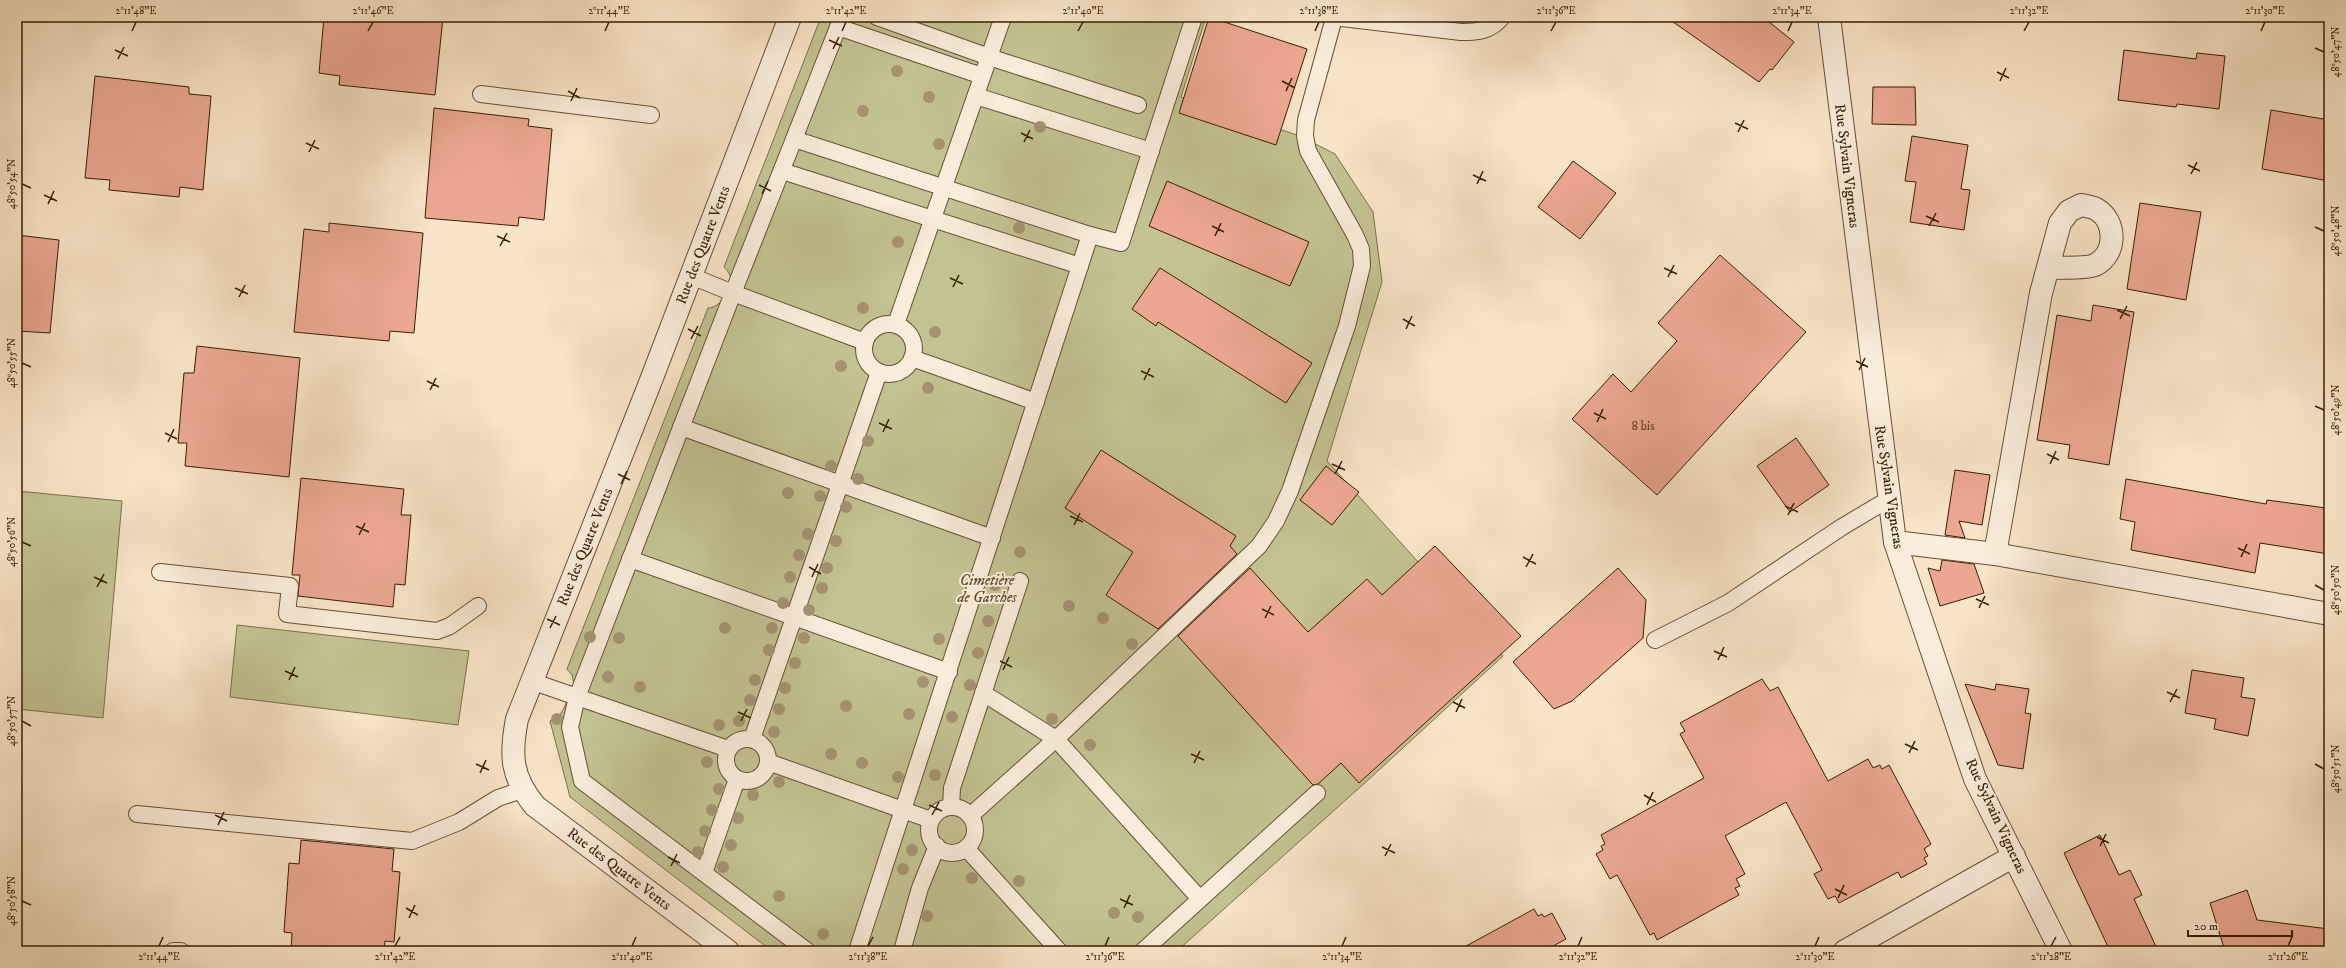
<svg xmlns="http://www.w3.org/2000/svg" width="2346" height="968" font-family="'IM FELL DW Pica',serif">
	<style>
		.green { fill: #c3c292; stroke: #7d7049 }
		.building { fill: #eca793; stroke: #371f00 }
		.lines { fill: none; stroke-linecap: round; stroke-linejoin: round }
		.lane-casing { stroke: #675032; stroke-width: 18 }
		.street-casing { stroke: #675032; stroke-width: 24 }
		.lane { stroke: #faeddb; stroke-width: 16 }
		.street { stroke: #faeddb; stroke-width: 22 }
		.tree { fill: #a59372 }
		.ticks { fill: none; stroke: #371f00; stroke-width: 1.5 }
		.labels { text-anchor: middle; dominant-baseline: central; stroke-width: 4; stroke-linejoin: round; paint-order: stroke }
		.number-label { font-size: 13px; fill: #644125 }
		.street-label { font-size: 15px; fill: #371f00; stroke: #faeddb }
		.park-label { font-size: 15px; font-style: italic; fill: #61502c; stroke: #faeddb }
		.neatline { fill: none; stroke: #371f00; stroke-width: 1.5 }
		.ticks-label { font-size: 10px; text-anchor: middle; fill: #371f00 }
	</style>
	<rect width="100%" height="100%" fill="#f8e4c7"/>
	<filter id="stains"><feTurbulence type="fractalNoise" baseFrequency=".005" numOctaves="4"/><feColorMatrix values="0 0 0 0 .2 0 0 0 0 .09 0 0 0 0 .02 0 0 0 .5 -.17"/></filter>
	<radialGradient id="worn" r=".72"><stop offset=".6" stop-color="#630" stop-opacity="0"/><stop offset="1" stop-color="#630" stop-opacity=".3"/></radialGradient>
	<g class="green">
		<path d="M 821,17 L 1206,17 L 1181,97 L 1300,136 L 1335,154 L 1373,212 L 1382,282 L 1327,461 L 1503,656 L 1367,781 L 1177,951 L 772,951 L 570,797 L 550,721 L 558,718 L 564,708 L 574,684 L 572,675 L 567,669 L 708,308 C 719,308 730,293 731,281 C 731,275 727,270 724,267 Z"/>
		<polygon points="17,491 122,501 103,718 17,709"/>
		<polygon points="237,625 469,651 458,725 230,697"/>
	</g>
	<g class="building">
		<polygon points="324,17 443,17 435,95 339,85 340,76 319,73"/>
		<polygon points="1209,17 1307,49 1276,145 1179,113"/>
		<polygon points="1666,17 1763,17 1794,42 1772,70 1770,69 1759,82"/>
		<polygon points="2124,50 2196,59 2197,53 2225,56 2219,109 2177,104 2176,107 2118,100"/>
		<polygon points="95,76 189,87 189,94 211,96 203,190 180,187 179,197 109,190 110,180 85,178"/>
		<polygon points="1873,87 1915,87 1916,125 1872,124"/>
		<polygon points="434,108 529,119 528,126 552,129 544,220 519,217 518,226 425,218"/>
		<polygon points="2271,110 2329,120 2329,181 2262,169"/>
		<polygon points="1912,136 1968,145 1961,189 1970,190 1964,230 1910,222 1916,182 1905,181"/>
		<polygon points="1573,161 1616,193 1580,239 1538,207"/>
		<polygon points="1167,181 1309,242 1290,286 1149,226"/>
		<polygon points="2140,203 2201,212 2186,300 2127,289"/>
		<polygon points="329,223 423,233 414,333 390,331 389,341 294,332 304,229 329,232"/>
		<polygon points="17,235 59,240 50,333 17,331"/>
		<polygon points="1720,255 1806,332 1657,495 1572,419 1613,374 1631,392 1677,341 1658,323"/>
		<polygon points="1160,268 1312,363 1286,403 1158,322 1156,326 1132,309"/>
		<polygon points="2093,305 2134,312 2109,465 2068,458 2070,445 2037,440 2057,315 2091,321"/>
		<polygon points="197,346 300,358 289,477 185,466 187,443 178,443 184,373 194,373"/>
		<polygon points="1796,438 1829,485 1790,512 1757,466"/>
		<polygon points="1101,450 1236,536 1230,546 1237,554 1158,629 1106,595 1133,552 1065,508"/>
		<polygon points="1326,466 1359,492 1332,525 1300,500"/>
		<polygon points="1955,470 1990,475 1982,525 1959,521 1965,538 1945,535"/>
		<polygon points="301,478 404,489 401,515 411,515 405,585 395,584 393,607 298,596 300,575 292,575"/>
		<polygon points="2126,479 2266,504 2267,500 2326,508 2324,515 2329,516 2329,554 2260,543 2255,573 2131,550 2135,522 2120,519"/>
		<polygon points="1435,546 1521,636 1359,783 1341,763 1318,784 1313,785 1178,636 1250,568 1308,632 1367,579 1382,595"/>
		<polygon points="1942,560 1974,564 1984,593 1940,606 1928,568 1940,571"/>
		<polygon points="1618,568 1646,600 1643,638 1572,701 1554,709 1513,662"/>
		<polygon points="2192,670 2244,678 2241,697 2255,699 2248,736 2214,729 2216,719 2185,713"/>
		<polygon points="1762,679 1770,691 1778,687 1828,781 1868,759 1873,768 1880,765 1882,769 1889,765 1931,844 1924,849 1928,856 1924,858 1927,864 1901,878 1898,872 1839,903 1835,896 1828,899 1814,874 1822,870 1786,802 1725,836 1745,874 1736,879 1740,886 1735,888 1739,895 1657,940 1654,933 1650,935 1617,875 1610,879 1596,854 1603,850 1601,846 1605,844 1601,835 1704,778 1680,734 1685,731 1680,723"/>
		<polygon points="1965,684 1995,690 1996,684 2029,689 2025,713 2031,714 2023,769 1998,765"/>
		<polygon points="2100,835 2119,875 2130,870 2142,895 2134,899 2158,951 2110,951 2064,853"/>
		<polygon points="301,840 394,849 392,871 400,872 394,942 385,941 384,951 291,951 292,933 284,932 289,863 299,864"/>
		<polygon points="2247,890 2257,920 2329,929 2329,951 2225,951 2210,903"/>
		<polygon points="1534,909 1538,916 1542,914 1544,917 1552,913 1566,939 1544,951 1457,951"/>
	</g>
	<g class="lines">
		<defs>
			<g id="lane">
				<polyline points="877,17 989,57 1138,105"/>
				<path d="M 1333,17 L 1461,32 C 1478,32 1491,31 1502,17"/>
				<polyline points="838,27 982,76"/>
				<polyline points="481,94 651,115"/>
				<polyline points="976,96 1151,151"/>
				<polyline points="794,139 842,17"/>
				<polyline points="782,171 1080,266"/>
				<polyline points="691,276 733,293 577,697 728,749"/>
				<circle cx="889" cy="349" r="25"/>
				<polyline points="896,324 1003,17"/>
				<polyline points="865,342 733,293 794,139 1090,235 1121,243 1194,17"/>
				<polyline points="912,358 1036,402"/>
				<polyline points="681,427 992,538"/>
				<polyline points="630,559 949,672"/>
				<polyline points="160,572 290,586 287,614 437,631 450,626 478,606"/>
				<polyline points="1655,640 1728,603 1842,527 1889,499"/>
				<polyline points="531,681 577,697 570,727 582,781 807,951"/>
				<polyline points="983,693 1056,739 1200,899"/>
				<circle cx="747" cy="760" r="21"/>
				<polyline points="752,739 879,372"/>
				<polyline points="768,762 931,820"/>
				<polyline points="951,807 952,788 1020,581"/>
				<circle cx="952" cy="830" r="23"/>
				<polyline points="137,814 412,841 459,822 498,798 522,790"/>
				<polyline points="970,816 1056,739 1259,546 1276,521 1290,491 1347,326 1362,266 1361,249 1355,235 1308,151 1305,136 1306,120 1334,18"/>
				<polyline points="966,848 1059,951"/>
				<polyline points="704,873 737,779"/>
				<polyline points="173,951 181,951"/>
				<polyline points="857,951 1090,235"/>
				<polyline points="902,951 920,888 937,846"/>
				<polyline points="1143,951 1317,793"/>
			</g>
			<g id="street">
				<polyline points="1829,17 1895,542 1975,779 2061,951"/>
				<polyline points="1895,542 1995,554 2329,614"/>
				<path d="M 1995,554 L 2041,293 L 2060,223 L 2069,211 L 2081,205 C 2085,206 2092,207 2096,209 C 2117,221 2117,254 2095,265 C 2086,269 2060,267 2049,268"/>
				<path d="M 728,951 L 535,806 C 511,777 510,755 517,719 L 650,383 L 790,17"/>
				<polyline points="1845,951 2014,856"/>
			</g>
		</defs>
		<use href="#lane" class="lane-casing"/>
		<use href="#street" class="street-casing"/>
		<use href="#lane" class="lane"/>
		<use href="#street" class="street"/>
	</g>
	<g class="tree">
		<circle cx="897" cy="71" r="6"/>
		<circle cx="929" cy="97" r="6"/>
		<circle cx="863" cy="111" r="6"/>
		<circle cx="1040" cy="127" r="6"/>
		<circle cx="939" cy="144" r="6"/>
		<circle cx="1019" cy="228" r="6"/>
		<circle cx="898" cy="242" r="6"/>
		<circle cx="863" cy="308" r="6"/>
		<circle cx="935" cy="332" r="6"/>
		<circle cx="841" cy="366" r="6"/>
		<circle cx="928" cy="388" r="6"/>
		<circle cx="868" cy="441" r="6"/>
		<circle cx="831" cy="466" r="6"/>
		<circle cx="858" cy="479" r="6"/>
		<circle cx="788" cy="493" r="6"/>
		<circle cx="820" cy="496" r="6"/>
		<circle cx="846" cy="507" r="6"/>
		<circle cx="808" cy="534" r="6"/>
		<circle cx="836" cy="541" r="6"/>
		<circle cx="1020" cy="552" r="6"/>
		<circle cx="799" cy="555" r="6"/>
		<circle cx="827" cy="568" r="6"/>
		<circle cx="790" cy="577" r="6"/>
		<circle cx="995" cy="585" r="6"/>
		<circle cx="822" cy="588" r="6"/>
		<circle cx="783" cy="603" r="6"/>
		<circle cx="1069" cy="606" r="6"/>
		<circle cx="809" cy="610" r="6"/>
		<circle cx="1103" cy="618" r="6"/>
		<circle cx="988" cy="621" r="6"/>
		<circle cx="725" cy="628" r="6"/>
		<circle cx="772" cy="628" r="6"/>
		<circle cx="590" cy="637" r="6"/>
		<circle cx="619" cy="638" r="6"/>
		<circle cx="804" cy="638" r="6"/>
		<circle cx="939" cy="639" r="6"/>
		<circle cx="1132" cy="644" r="6"/>
		<circle cx="769" cy="650" r="6"/>
		<circle cx="978" cy="653" r="6"/>
		<circle cx="795" cy="663" r="6"/>
		<circle cx="608" cy="677" r="6"/>
		<circle cx="755" cy="680" r="6"/>
		<circle cx="923" cy="682" r="6"/>
		<circle cx="970" cy="685" r="6"/>
		<circle cx="640" cy="687" r="6"/>
		<circle cx="785" cy="688" r="6"/>
		<circle cx="750" cy="700" r="6"/>
		<circle cx="846" cy="706" r="6"/>
		<circle cx="779" cy="709" r="6"/>
		<circle cx="909" cy="714" r="6"/>
		<circle cx="952" cy="717" r="6"/>
		<circle cx="557" cy="719" r="6"/>
		<circle cx="1052" cy="719" r="6"/>
		<circle cx="739" cy="721" r="6"/>
		<circle cx="719" cy="725" r="6"/>
		<circle cx="774" cy="732" r="6"/>
		<circle cx="1090" cy="745" r="6"/>
		<circle cx="831" cy="754" r="6"/>
		<circle cx="707" cy="762" r="6"/>
		<circle cx="862" cy="763" r="6"/>
		<circle cx="935" cy="775" r="6"/>
		<circle cx="898" cy="777" r="6"/>
		<circle cx="779" cy="782" r="6"/>
		<circle cx="719" cy="789" r="6"/>
		<circle cx="753" cy="795" r="6"/>
		<circle cx="712" cy="810" r="6"/>
		<circle cx="738" cy="818" r="6"/>
		<circle cx="705" cy="831" r="6"/>
		<circle cx="731" cy="845" r="6"/>
		<circle cx="912" cy="850" r="6"/>
		<circle cx="698" cy="852" r="6"/>
		<circle cx="723" cy="867" r="6"/>
		<circle cx="903" cy="869" r="6"/>
		<circle cx="972" cy="878" r="6"/>
		<circle cx="1019" cy="881" r="6"/>
		<circle cx="779" cy="896" r="6"/>
		<circle cx="1114" cy="913" r="6"/>
		<circle cx="927" cy="916" r="6"/>
		<circle cx="1138" cy="917" r="6"/>
		<circle cx="823" cy="934" r="6"/>
	</g>
	<path class="ticks" d="M 132,31 L 136,22M 368,31 L 373,22M 605,31 L 609,22M 842,31 L 846,22M 1078,31 L 1083,22M 1315,31 L 1319,22M 1551,31 L 1556,22M 1788,31 L 1792,22M 2024,31 L 2029,22M 2261,31 L 2265,22M 829,40 L 842,46M 2315,48 L 2324,52M 833,49 L 839,37M 115,50 L 128,56M 118,59 L 124,47M 1997,72 L 2009,78M 1282,81 L 1295,88M 2000,81 L 2006,68M 568,91 L 580,98M 1286,91 L 1292,78M 571,101 L 577,88M 1735,123 L 1748,129M 1738,132 L 1744,120M 1021,133 L 1033,139M 1024,142 L 1030,130M 306,143 L 319,149M 309,152 L 315,140M 2188,165 L 2200,171M 2191,174 L 2197,162M 1473,175 L 1486,181M 22,184 L 31,188M 1477,184 L 1483,171M 759,185 L 771,191M 762,194 L 768,181M 44,195 L 57,201M 48,204 L 54,191M 1926,216 L 1939,222M 1212,226 L 1224,232M 1929,226 L 1936,213M 2315,227 L 2324,231M 497,236 L 510,242M 1215,236 L 1221,223M 500,246 L 507,233M 1664,268 L 1677,274M 1668,277 L 1674,265M 950,278 L 963,284M 953,287 L 959,275M 235,288 L 248,294M 239,297 L 245,285M 2117,310 L 2130,316M 1403,319 L 1415,326M 2120,319 L 2127,306M 688,329 L 701,336M 1406,329 L 1412,316M 691,339 L 698,326M 1856,361 L 1868,367M 22,363 L 31,367M 1859,370 L 1865,358M 1141,371 L 1154,377M 1144,380 L 1150,368M 427,381 L 439,387M 430,390 L 436,378M 2315,406 L 2324,410M 1594,413 L 1606,419M 1597,422 L 1603,409M 879,423 L 892,429M 883,432 L 889,419M 165,433 L 177,439M 168,442 L 174,429M 2047,454 L 2059,460M 1332,464 L 1345,470M 2050,464 L 2056,451M 618,474 L 630,480M 1335,474 L 1342,461M 621,484 L 627,471M 1785,506 L 1798,512M 1788,515 L 1794,503M 1070,516 L 1083,522M 1074,525 L 1080,513M 356,526 L 369,532M 359,535 L 365,523M 22,542 L 31,546M 2238,548 L 2250,554M 1523,557 L 1536,564M 2241,557 L 2247,544M 809,567 L 821,574M 1526,567 L 1533,554M 94,577 L 107,583M 812,577 L 818,564M 2315,585 L 2324,590M 97,587 L 104,574M 1976,599 L 1989,605M 1979,608 L 1985,596M 1262,609 L 1274,615M 1265,618 L 1271,606M 547,619 L 560,625M 550,628 L 556,616M 1714,651 L 1727,657M 1718,660 L 1724,647M 1000,661 L 1012,667M 1003,670 L 1009,657M 285,671 L 298,677M 289,680 L 295,667M 2167,692 L 2180,698M 1453,702 L 1465,708M 2170,702 L 2177,689M 738,712 L 751,718M 1456,712 L 1462,699M 22,721 L 31,726M 741,721 L 747,709M 1905,744 L 1918,750M 1909,753 L 1915,741M 1191,754 L 1204,760M 1194,763 L 1200,751M 476,764 L 489,770M 2315,764 L 2324,769M 480,773 L 486,760M 1644,795 L 1656,802M 929,805 L 942,811M 1647,805 L 1653,792M 215,815 L 227,821M 932,815 L 939,802M 218,825 L 224,812M 2097,837 L 2109,843M 2100,846 L 2106,834M 1382,847 L 1395,853M 1385,856 L 1391,844M 668,857 L 680,863M 671,866 L 677,854M 1835,889 L 1847,895M 1838,898 L 1844,885M 1120,899 L 1133,905M 22,901 L 31,905M 406,908 L 418,915M 1124,908 L 1130,895M 409,918 L 415,905M 159,946 L 163,937M 395,946 L 400,937M 632,946 L 636,937M 868,946 L 873,937M 1105,946 L 1109,937M 1342,946 L 1346,937M 1578,946 L 1582,937M 1815,946 L 1819,937M 2051,946 L 2056,937M 2288,946 L 2292,937"/>
	<g class="labels">
		<g class="number-label">
			<text x="1643" y="426">8 bis</text>
		</g>
		<g class="street-label">
			<text transform="translate(1847 166) rotate(83)">Rue Sylvain Vigneras</text>
			<text transform="translate(703 245) rotate(-69)">Rue des Quatre Vents</text>
			<text transform="translate(1889 487) rotate(81)">Rue Sylvain Vigneras</text>
			<text transform="translate(585 547) rotate(-68)">Rue des Quatre Vents</text>
			<text transform="translate(1996 816) rotate(65)">Rue Sylvain Vigneras</text>
			<text transform="translate(619 869) rotate(37)">Rue des Quatre Vents</text>
		</g>
		<g class="park-label">
			<text x="987" y="580">Cimetière<tspan x="987" dy="17">de Garches</tspan></text>
		</g>
	</g>
	<rect width="2346" height="968" fill="none" stroke="#f8e4c7" stroke-width="44"/>
	<path d="M2188 930v6h104v-6" fill="none" stroke="#371f00" stroke-width="2"/>
	<text x="2194" y="930" font-size="12" fill="#371f00" stroke="#faeddb" stroke-width="3" paint-order="stroke">20 m</text>
	<rect x="22" y="22" width="2302" height="924" class="neatline"/>
	<g class="ticks-label">
		<text x="136" y="14">2°11'48"E</text>
		<text x="373" y="14">2°11'46"E</text>
		<text x="609" y="14">2°11'44"E</text>
		<text x="846" y="14">2°11'42"E</text>
		<text x="1083" y="14">2°11'40"E</text>
		<text x="1319" y="14">2°11'38"E</text>
		<text x="1556" y="14">2°11'36"E</text>
		<text x="1792" y="14">2°11'34"E</text>
		<text x="2029" y="14">2°11'32"E</text>
		<text x="2265" y="14">2°11'30"E</text>
		<text transform="translate(2335 52) rotate(-90)" y="4">48°50'47"N</text>
		<text transform="translate(11 184) rotate(-90)" y="4">48°50'54"N</text>
		<text transform="translate(2335 231) rotate(-90)" y="4">48°50'48"N</text>
		<text transform="translate(11 363) rotate(-90)" y="4">48°50'55"N</text>
		<text transform="translate(2335 410) rotate(-90)" y="4">48°50'49"N</text>
		<text transform="translate(11 542) rotate(-90)" y="4">48°50'56"N</text>
		<text transform="translate(2335 590) rotate(-90)" y="4">48°50'50"N</text>
		<text transform="translate(11 721) rotate(-90)" y="4">48°50'57"N</text>
		<text transform="translate(2335 769) rotate(-90)" y="4">48°50'51"N</text>
		<text transform="translate(11 901) rotate(-90)" y="4">48°50'58"N</text>
		<text x="159" y="960">2°11'44"E</text>
		<text x="395" y="960">2°11'42"E</text>
		<text x="632" y="960">2°11'40"E</text>
		<text x="868" y="960">2°11'38"E</text>
		<text x="1105" y="960">2°11'36"E</text>
		<text x="1342" y="960">2°11'34"E</text>
		<text x="1578" y="960">2°11'32"E</text>
		<text x="1815" y="960">2°11'30"E</text>
		<text x="2051" y="960">2°11'28"E</text>
		<text x="2288" y="960">2°11'26"E</text>
	</g>
	<rect width="100%" height="100%" filter="url(#stains)"/>
	<rect width="100%" height="100%" fill="url(#worn)"/>
</svg>
